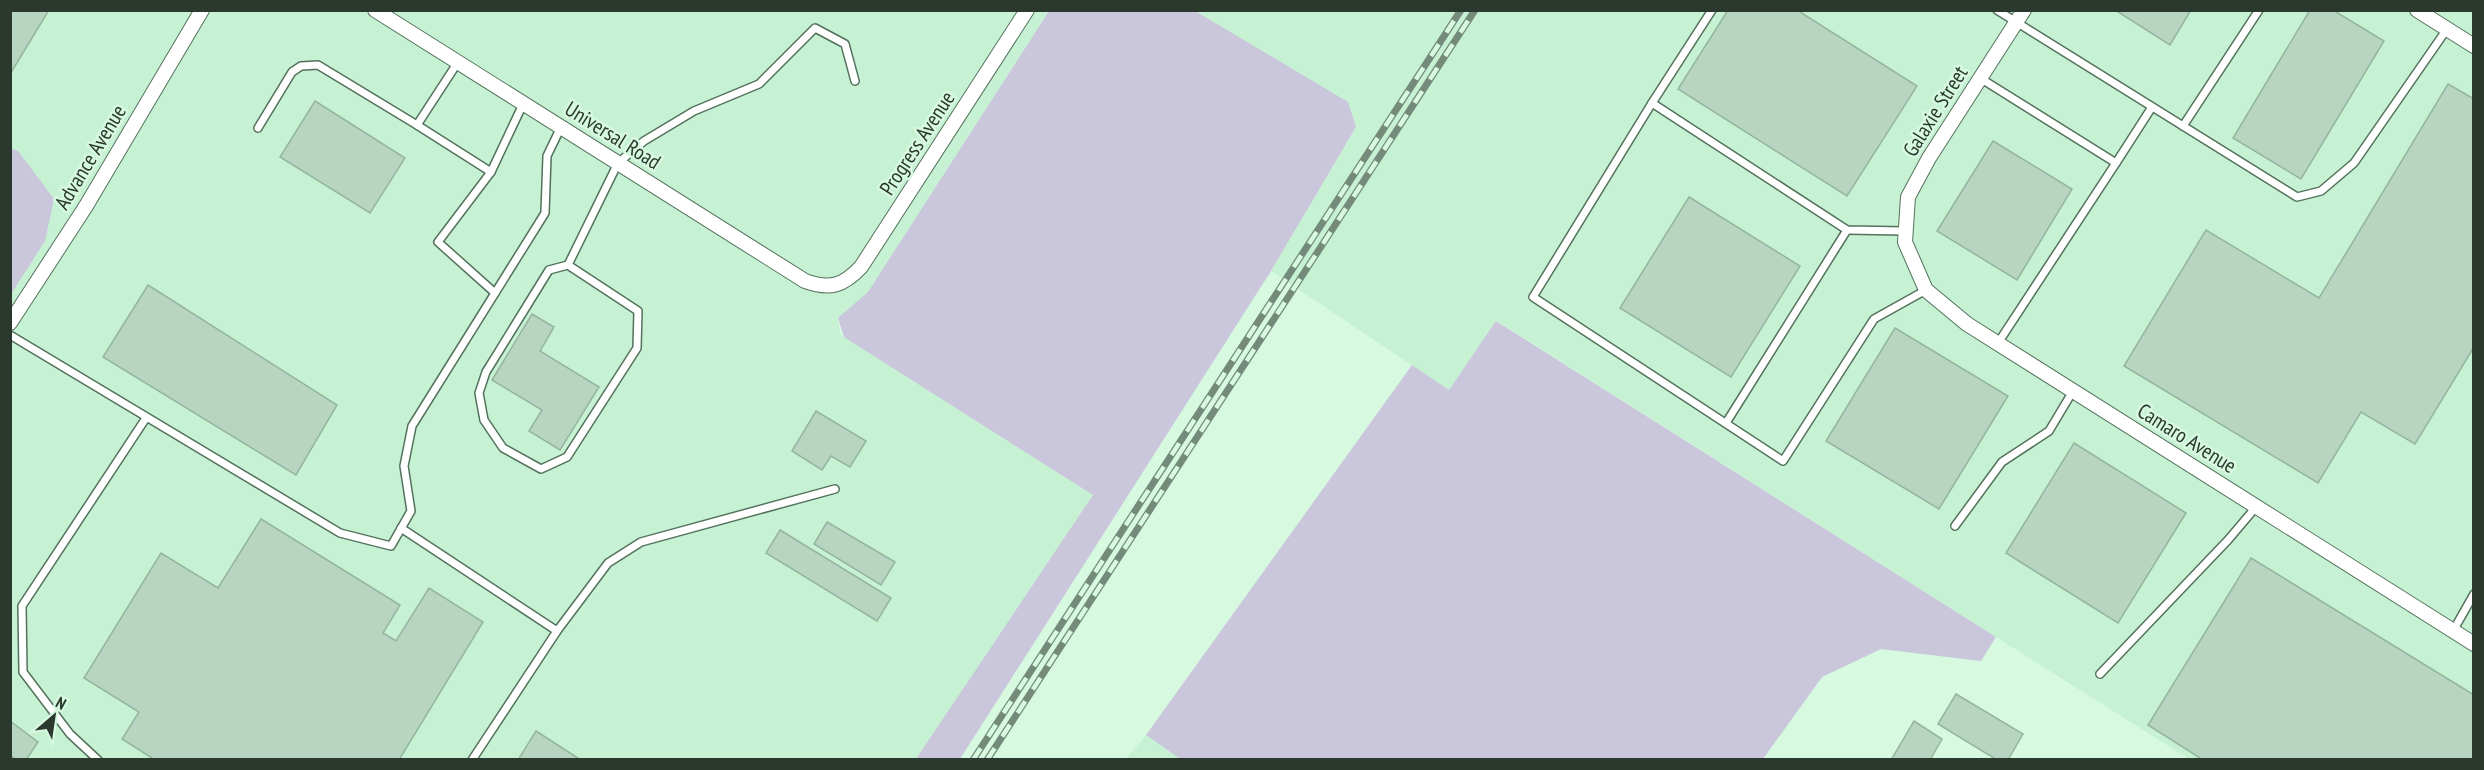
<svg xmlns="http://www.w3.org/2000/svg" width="2484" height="770" font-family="'PT Sans Narrow',sans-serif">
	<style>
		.built { fill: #c7f1d3 }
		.green { fill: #cac6dc }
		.building { fill: #b7d5c0; stroke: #94b59e; stroke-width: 1.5 }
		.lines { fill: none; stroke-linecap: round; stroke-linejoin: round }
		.service-casing { stroke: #53725d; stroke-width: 10 }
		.minor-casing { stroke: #53725d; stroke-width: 16 }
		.service { stroke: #fff; stroke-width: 7 }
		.minor { stroke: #fff; stroke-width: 14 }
		.rail-casing { stroke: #748b7b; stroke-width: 7 }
		.rail { stroke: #d6f9e0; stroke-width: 4.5; stroke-dasharray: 14; stroke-linecap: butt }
		.labels { text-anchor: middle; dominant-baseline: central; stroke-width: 5; stroke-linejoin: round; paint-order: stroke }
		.street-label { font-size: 21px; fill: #2a382e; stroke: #d6f9e0 }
	</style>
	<rect width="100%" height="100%" fill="#d6f9e0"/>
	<g class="built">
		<polygon points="11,11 1049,11 868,293 838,318 840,334 1093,495 916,759 11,759 10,294 45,241 18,151 11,148"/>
		<polygon points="1195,11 2473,11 2473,759 2189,759 1497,321 1449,390 1271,271 1356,127"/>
		<polygon points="1146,735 1182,759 1125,760"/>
	</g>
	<g class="green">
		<polygon points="1049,11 1195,11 1348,102 1356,127 1271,271 960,759 916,759 1093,495 844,337 838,318 868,292"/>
		<polygon points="11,148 18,151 54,199 45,241 11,294"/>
		<polygon points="1496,321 1996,637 1981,661 1881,649 1822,677 1763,759 1182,760 1146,735 1412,365 1449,390"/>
	</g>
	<g class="building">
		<polygon points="10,10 49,10 12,71 10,70"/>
		<polygon points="1728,10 1797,10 1917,86 1847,196 1678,89"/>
		<polygon points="2115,10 2191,10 2170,45"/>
		<polygon points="2310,10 2333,10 2384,41 2301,179 2233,138"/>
		<polygon points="2448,84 2474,99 2474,347 2415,444 2361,412 2318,483 2124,366 2206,230 2319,298"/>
		<polygon points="315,101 405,158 370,213 280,157"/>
		<polygon points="1993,141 2072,189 2017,280 1937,231"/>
		<polygon points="1689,197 1800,266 1731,377 1620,308"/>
		<polygon points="148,285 337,405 296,475 103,357"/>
		<polygon points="532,314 554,327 540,351 599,387 560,450 529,431 542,410 492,380"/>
		<polygon points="1895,328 2008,396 1939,509 1826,441"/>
		<polygon points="816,411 866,441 850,467 831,456 822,470 792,451"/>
		<polygon points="2074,443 2186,513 2118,623 2006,553"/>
		<polygon points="261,519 400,605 383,633 396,641 429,588 483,622 399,760 155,760 122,739 139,712 84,678 161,553 218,588"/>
		<polygon points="827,522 895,562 881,585 814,544"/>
		<polygon points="780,530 891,598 877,621 766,553"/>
		<polygon points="2251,558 2474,695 2474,760 2203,760 2148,725"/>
		<polygon points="1956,694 2023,734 2008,760 1997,760 1938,724"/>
		<polygon points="10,721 38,742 26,760 17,760 10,755"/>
		<polygon points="1914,721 1942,739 1930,760 1891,760"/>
		<polygon points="536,731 581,760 518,760"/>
	</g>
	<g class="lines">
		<defs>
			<g id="service">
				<polyline points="1997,10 2297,197 2321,191 2354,163 2447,29"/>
				<polyline points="1980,78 2116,163 1998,343"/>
				<polyline points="1652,103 1712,10"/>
				<polyline points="417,125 491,172"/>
				<polyline points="2183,126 2259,10"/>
				<polyline points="258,128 292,72 301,66 318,65 417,125 458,62"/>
				<polyline points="2116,163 2152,107"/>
				<polyline points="1905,231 1847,230 1652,103 1533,297 1783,461 1874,319 1926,290"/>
				<polyline points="568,265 549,270 486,372 479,393 484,420 503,448 541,469 567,457 637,348 638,311 568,265 618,163 644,141 694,111 759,84 815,28 845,44 855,81"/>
				<polyline points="495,293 438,242 491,172 523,104"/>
				<polyline points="10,335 340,533 391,546 411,511 404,466 412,426 545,213 547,156 561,127"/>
				<polyline points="1726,423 1847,230"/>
				<polyline points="1955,526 2002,462 2049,431 2073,391"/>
				<polyline points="401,528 557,631 472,760"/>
				<polyline points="557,631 608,563 641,542 835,489"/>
				<polyline points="2453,631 2474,594"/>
				<polyline points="2100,674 2228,540 2256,507"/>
				<polyline points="98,760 70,734 23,672 22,606 146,418"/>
			</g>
			<g id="minor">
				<path d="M 375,10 L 805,281 C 830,290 843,286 861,267 L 1027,10"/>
				<polyline points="2024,10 1929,158 1908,197 1905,242 1926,290 1967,324 2474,644"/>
				<polyline points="2417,10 2474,46"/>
				<polyline points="10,323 86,206 202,10"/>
			</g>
		</defs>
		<use href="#service" class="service-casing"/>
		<use href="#minor" class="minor-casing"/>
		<use href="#service" class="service"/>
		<use href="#minor" class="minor"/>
		<defs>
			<g id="rail">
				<polyline points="973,760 1461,10"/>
				<polyline points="987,760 1475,10"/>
			</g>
		</defs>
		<use href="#rail" class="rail-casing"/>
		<use href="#rail" class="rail"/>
	</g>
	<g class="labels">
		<g class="street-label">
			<text transform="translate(1935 111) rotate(-58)">Galaxie Street</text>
			<text transform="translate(613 135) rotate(32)">Universal Road</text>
			<text transform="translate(917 143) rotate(-57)">Progress Avenue</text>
			<text transform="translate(90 157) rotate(-59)">Advance Avenue</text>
			<text transform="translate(2187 438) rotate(32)">Camaro Avenue</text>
		</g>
	</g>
	<rect width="2484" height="770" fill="none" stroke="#2a382e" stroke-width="24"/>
	<g transform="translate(54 716) rotate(29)" stroke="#d6f9e0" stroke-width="4.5" paint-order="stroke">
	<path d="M0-4.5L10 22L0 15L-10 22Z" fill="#2a382e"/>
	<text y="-9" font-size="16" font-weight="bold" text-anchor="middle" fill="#2a382e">N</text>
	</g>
</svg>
